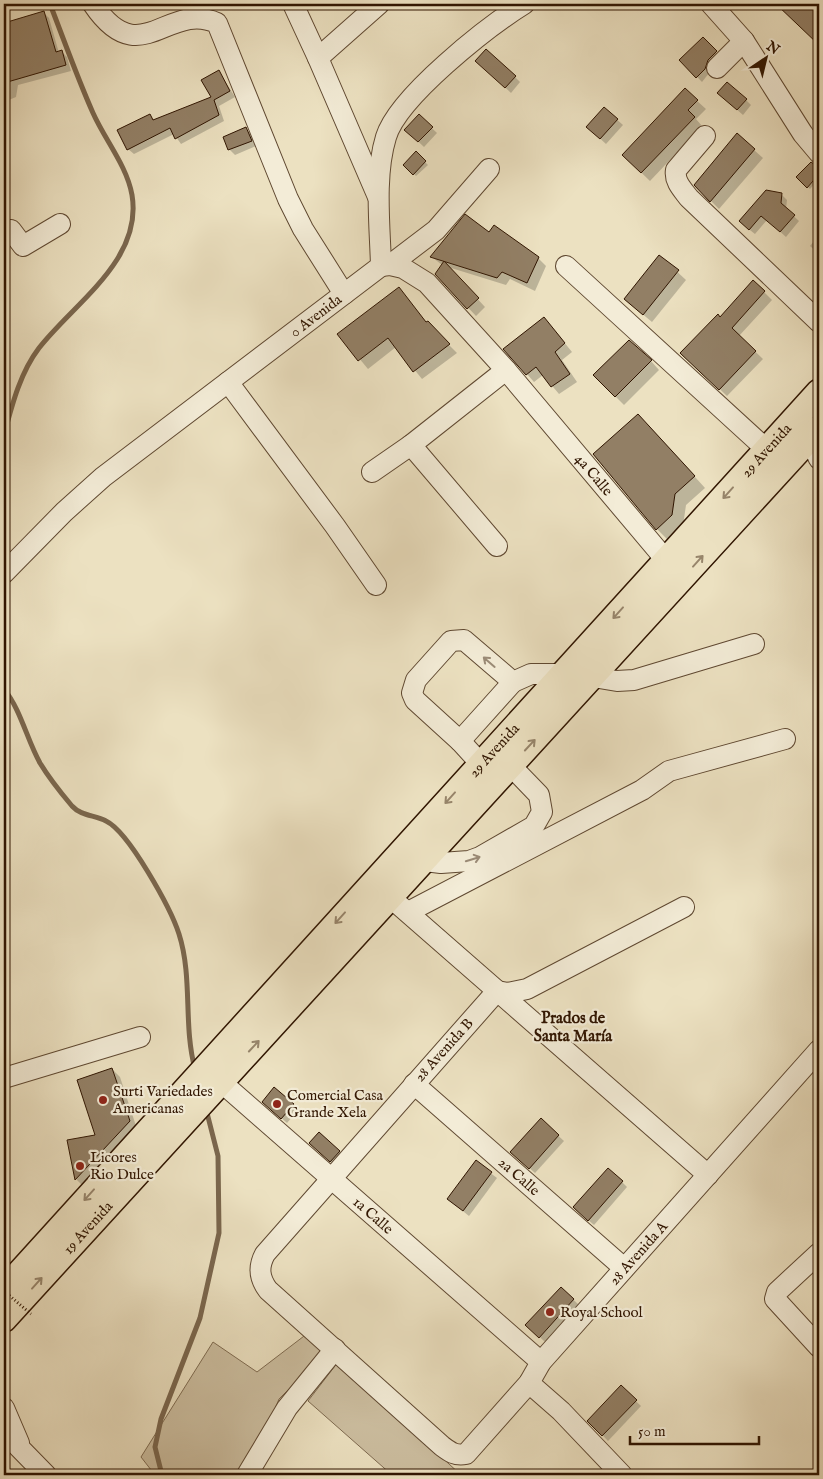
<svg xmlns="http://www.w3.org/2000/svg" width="823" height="1479" font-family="'IM FELL English',serif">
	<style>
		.green { fill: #ccbea0; stroke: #7e6a50 }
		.shadow { fill: #0003 }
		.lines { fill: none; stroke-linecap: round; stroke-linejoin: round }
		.stream { stroke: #7a664d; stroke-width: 5 }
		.building { fill: #927f65; stroke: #301501 }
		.minor-casing { stroke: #5f4831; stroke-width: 22 }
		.major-casing { stroke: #301501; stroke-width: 28 }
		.minor { stroke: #f3ecd7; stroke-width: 20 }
		.major { stroke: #ece1c1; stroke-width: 25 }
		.path-bridge { stroke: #301501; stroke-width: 3; stroke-dasharray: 1 2.5; stroke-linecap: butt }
		.oneway { stroke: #97856b }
		.oneway2 { stroke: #9b8b77 }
		.poi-dot { fill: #8f2418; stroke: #f3ecd7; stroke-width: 2 }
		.labels { text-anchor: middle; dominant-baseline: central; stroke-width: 4.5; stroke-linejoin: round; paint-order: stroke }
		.street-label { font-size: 15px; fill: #301501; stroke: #f3ecd7 }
		.poi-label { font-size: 15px; fill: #301501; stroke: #f3ecd7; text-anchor: start }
		.neighbourhood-label { font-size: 16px; font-weight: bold; fill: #301501; stroke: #f3ecd7 }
	</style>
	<rect width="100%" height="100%" fill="#ece1c1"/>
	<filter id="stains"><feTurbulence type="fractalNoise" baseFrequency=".004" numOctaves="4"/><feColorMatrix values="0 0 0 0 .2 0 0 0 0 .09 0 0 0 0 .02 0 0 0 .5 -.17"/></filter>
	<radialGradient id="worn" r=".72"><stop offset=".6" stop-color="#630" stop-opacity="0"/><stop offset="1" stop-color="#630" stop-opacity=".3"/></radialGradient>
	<g class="green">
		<polygon points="308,1333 323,1355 279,1399 248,1475 155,1475 141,1457 213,1342 257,1372"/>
		<polygon points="338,1362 461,1475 392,1475 308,1401"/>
	</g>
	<g class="shadow">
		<polygon points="778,4 819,4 819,44"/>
		<polygon points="44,13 49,18 59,53 62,52 67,57 71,71 18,85 16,97 4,102 4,24"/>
		<polygon points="703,39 721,58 702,82 681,60"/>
		<polygon points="482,66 515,77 520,82 511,93"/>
		<polygon points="219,72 235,97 219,106 224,121 181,144 174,134 134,154 128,149 150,115 155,121 212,98"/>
		<polygon points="685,90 706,109 696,119 702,126 650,181 623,155"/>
		<polygon points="724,98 746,100 751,105 743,115"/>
		<polygon points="604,108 623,125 606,144 593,132"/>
		<polygon points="419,116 437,133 424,147 406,130"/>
		<polygon points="246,129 251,134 256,146 235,155 229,149"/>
		<polygon points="754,150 763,158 719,209 695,185"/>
		<polygon points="416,153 428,165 416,176 405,165"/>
		<polygon points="812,164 819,170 819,179 810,189 798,177"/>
		<polygon points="781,194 787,200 786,209 799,221 786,237 767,220 755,234 746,227"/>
		<polygon points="489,234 538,258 546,266 535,291 510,279 506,285 448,267 485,307 476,316 436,274 442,265 432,257"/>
		<polygon points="819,235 819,254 810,246"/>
		<polygon points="660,256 686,280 652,322 634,307"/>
		<polygon points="399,289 427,323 457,353 422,379 396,347 368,369 339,334"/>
		<polygon points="764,292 772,300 739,336 763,359 727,396 682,353 720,318"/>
		<polygon points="551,326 572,352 562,360 577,382 559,394 543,375 534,382 527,374"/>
		<polygon points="651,361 659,370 624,405 594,375"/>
		<polygon points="649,426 705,488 686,505 683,526 668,540 657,529"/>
		<polygon points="112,1069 120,1077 137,1129 83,1186 76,1179 97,1136"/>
		<polygon points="293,1105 298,1110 287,1123 269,1107"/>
		<polygon points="541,1120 564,1141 535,1173 517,1157"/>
		<polygon points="316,1149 340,1152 345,1157 336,1166"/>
		<polygon points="476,1162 497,1178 469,1216 448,1199"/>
		<polygon points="622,1182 627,1187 594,1225 580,1213"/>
		<polygon points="561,1288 579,1305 545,1342 527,1325"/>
		<polygon points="621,1387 641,1406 608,1441 589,1421"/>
	</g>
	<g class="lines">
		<g class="stream">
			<path d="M 4,435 C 12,405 20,373 39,348 C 74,303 143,260 132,195 C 127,166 105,140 93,113 C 77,77 64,40 50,4"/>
			<path d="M 4,689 C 21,710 27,740 40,763 C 49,778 61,793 72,806 C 81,816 95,815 106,821 C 129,832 171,909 179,934 C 193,978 183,1025 195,1069"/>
			<polyline points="162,1475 155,1447 161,1419 200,1318 219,1233 218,1156 206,1109"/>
		</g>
	</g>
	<g class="building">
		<polygon points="776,4 819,4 819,45"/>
		<polygon points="44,11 56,52 62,50 66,65 4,83 4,23"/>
		<polygon points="703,37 717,51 708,60 705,69 696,78 679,60"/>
		<polygon points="486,49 516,76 505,88 475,61"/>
		<polygon points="219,70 230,91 214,100 219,115 175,139 170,128 127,150 117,130 150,114 153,120 211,97 201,80"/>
		<polygon points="727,82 747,99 737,110 717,93"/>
		<polygon points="685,88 698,100 688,110 695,117 641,173 622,155"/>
		<polygon points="604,107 618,119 600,139 586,127"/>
		<polygon points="419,114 433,127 418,142 404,130"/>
		<polygon points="246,127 252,141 228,150 223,137"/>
		<polygon points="737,133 755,149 710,202 694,185"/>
		<polygon points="416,151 426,161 413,175 403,165"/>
		<polygon points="811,162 819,168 819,174 807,188 796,177"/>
		<polygon points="766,190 782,193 781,203 795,215 780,232 761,216 749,230 739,221"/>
		<polygon points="465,214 489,232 494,225 539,257 527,283 502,272 497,278 430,257"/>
		<polygon points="659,255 679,270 643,315 624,299"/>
		<polygon points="444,261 479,298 467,309 435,274"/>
		<polygon points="753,280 765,291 732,328 756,351 719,390 680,353 718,314 720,317"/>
		<polygon points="399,287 426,322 428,321 450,344 413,372 388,338 358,361 337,334"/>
		<polygon points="544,317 565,343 555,352 570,374 551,387 536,367 526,375 503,349"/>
		<polygon points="629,340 652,360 615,397 593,375"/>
		<polygon points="638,414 695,476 675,494 672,515 656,530 593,454"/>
		<polygon points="112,1068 130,1121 75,1180 67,1140 95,1135 77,1080"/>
		<polygon points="274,1087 294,1104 281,1119 262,1102"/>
		<polygon points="541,1118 559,1135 529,1169 510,1152"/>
		<polygon points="319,1132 340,1151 330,1162 309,1143"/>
		<polygon points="476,1160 492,1172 463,1211 447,1199"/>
		<polygon points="608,1168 623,1181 588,1221 573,1207"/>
		<polygon points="561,1287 574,1299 539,1338 525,1325"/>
		<polygon points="621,1385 637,1400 602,1436 587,1421"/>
	</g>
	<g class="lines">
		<defs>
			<g id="minor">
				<path d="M 93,4 C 140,74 168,0 217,23 L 288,199 L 303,229 L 344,294"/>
				<polyline points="293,4 318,58 378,197"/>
				<polyline points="711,4 744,41 803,134 819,153"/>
				<polyline points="318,58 379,4"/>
				<polyline points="717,68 744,41"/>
				<path d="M 705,136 L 676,170 C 674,181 682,189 689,198 L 819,322"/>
				<polyline points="4,234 11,230 23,246 60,224"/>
				<polyline points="390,265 436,230 489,169"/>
				<path id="s1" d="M 381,266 L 390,265 L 403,268 L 427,283 L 506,370 L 676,572"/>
				<polyline points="566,266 778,460"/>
				<polyline points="228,382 335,526 376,585"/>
				<polyline points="810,439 819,459"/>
				<polyline points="411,445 497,546"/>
				<polyline points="372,472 411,445 506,370"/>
				<path id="s2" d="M 4,573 L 64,512 L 103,477 L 381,266 C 380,227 374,176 386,137 C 398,97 487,27 524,4"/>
				<polyline points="593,677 617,681 634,680 754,644"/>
				<polyline points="460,741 513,682"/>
				<polyline points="481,764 460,741 415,700 412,693 416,680 451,641 464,640 513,682 531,674 563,674"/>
				<polyline points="425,861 441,863 469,861 480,857 534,826 542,812 539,795 511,766"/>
				<polyline points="391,898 708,1175"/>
				<path id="s3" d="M 684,907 L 527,989 L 508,993 L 497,991 L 265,1254 C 258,1267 259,1278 268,1290 L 442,1446 C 450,1452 455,1456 466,1454 L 529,1383 L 541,1362 L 819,1050"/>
				<polyline points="408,912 642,790 669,771 785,739"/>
				<path id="s4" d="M 211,1070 L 221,1082 L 541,1362"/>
				<polyline points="4,1078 140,1037"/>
				<path id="s5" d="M 414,1084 L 624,1268"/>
				<polyline points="819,1253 777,1292 775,1299 819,1347"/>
				<polyline points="529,1383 561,1411 622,1475"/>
				<polyline points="4,1408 19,1443"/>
				<polyline points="4,1432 46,1475"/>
				<polyline points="247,1475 287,1408 335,1349"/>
			</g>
			<g id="major">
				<path id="s6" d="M 4,1290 L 819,392"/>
				<path id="s7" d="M 4,1319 L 819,428"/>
			</g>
		</defs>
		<use href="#minor" class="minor-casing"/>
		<use href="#major" class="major-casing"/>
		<use href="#minor" class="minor"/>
		<use href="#major" class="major"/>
		<polyline class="path-bridge" points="4,1291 31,1314"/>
	</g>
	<defs><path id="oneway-shaft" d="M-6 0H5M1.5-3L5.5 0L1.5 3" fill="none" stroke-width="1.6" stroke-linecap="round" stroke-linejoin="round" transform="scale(1.25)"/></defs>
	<g class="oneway">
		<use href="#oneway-shaft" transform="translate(728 493) rotate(132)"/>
		<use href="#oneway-shaft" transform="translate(698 561) rotate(-48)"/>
		<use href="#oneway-shaft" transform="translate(618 613) rotate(132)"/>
		<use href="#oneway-shaft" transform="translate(530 745) rotate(-47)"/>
		<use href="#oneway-shaft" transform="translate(450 798) rotate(132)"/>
		<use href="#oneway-shaft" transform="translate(340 918) rotate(132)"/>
		<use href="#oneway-shaft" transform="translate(254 1046) rotate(-47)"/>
		<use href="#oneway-shaft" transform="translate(89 1195) rotate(132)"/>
		<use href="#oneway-shaft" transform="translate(37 1283) rotate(-48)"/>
	</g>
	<g class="oneway2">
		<use href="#oneway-shaft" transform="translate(489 662) rotate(-139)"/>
		<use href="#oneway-shaft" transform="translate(473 859) rotate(-17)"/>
	</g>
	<g class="poi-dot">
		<circle cx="103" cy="1100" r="5"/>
		<circle cx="277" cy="1104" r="5"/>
		<circle cx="80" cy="1166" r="5"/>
		<circle cx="550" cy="1312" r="5"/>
	</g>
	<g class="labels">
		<g class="street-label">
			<text stroke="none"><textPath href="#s2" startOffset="405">0 Avenida</textPath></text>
			<text stroke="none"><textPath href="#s6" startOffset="1134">29 Avenida</textPath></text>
			<text stroke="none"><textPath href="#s1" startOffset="305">4a Calle</textPath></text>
			<text stroke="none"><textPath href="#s6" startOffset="729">29 Avenida</textPath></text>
			<text transform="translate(444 1050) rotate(-48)">28 Avenida B</text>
			<text stroke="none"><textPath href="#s5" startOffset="140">2a Calle</textPath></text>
			<text stroke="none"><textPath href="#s4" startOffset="218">1a Calle</textPath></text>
			<text stroke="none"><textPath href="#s7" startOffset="124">19 Avenida</textPath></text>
			<text stroke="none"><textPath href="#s3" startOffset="1122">28 Avenida A</textPath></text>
		</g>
		<g class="poi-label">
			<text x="113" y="1091">Surti Variedades<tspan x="113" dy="17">Americanas</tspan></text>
			<text x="287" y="1095">Comercial Casa<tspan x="287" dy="17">Grande Xela</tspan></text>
			<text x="90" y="1157">Licores<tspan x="90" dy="17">Rio Dulce</tspan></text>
			<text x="560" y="1312">Royal School</text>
		</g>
		<g class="neighbourhood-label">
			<text x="573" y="1019">Prados de<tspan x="573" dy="18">Santa María</tspan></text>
		</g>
	</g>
	<rect width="823" height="1479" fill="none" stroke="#ece1c1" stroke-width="20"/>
	<rect x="5" y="5" width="813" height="1469" fill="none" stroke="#301501" stroke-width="2.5"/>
	<rect x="10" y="10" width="803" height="1459" fill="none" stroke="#301501"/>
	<g transform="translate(766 58) rotate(35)" stroke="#f3ecd7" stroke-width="4" paint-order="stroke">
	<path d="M0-4L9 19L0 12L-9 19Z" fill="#301501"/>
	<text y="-8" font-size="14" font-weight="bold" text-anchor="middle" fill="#301501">N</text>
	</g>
	<path d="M630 1436v8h129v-8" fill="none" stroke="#301501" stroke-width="2.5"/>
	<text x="638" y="1436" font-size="15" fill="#301501" stroke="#f3ecd7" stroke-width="4" paint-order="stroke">50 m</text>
	<rect width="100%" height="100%" filter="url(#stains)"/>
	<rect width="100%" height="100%" fill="url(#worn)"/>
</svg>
